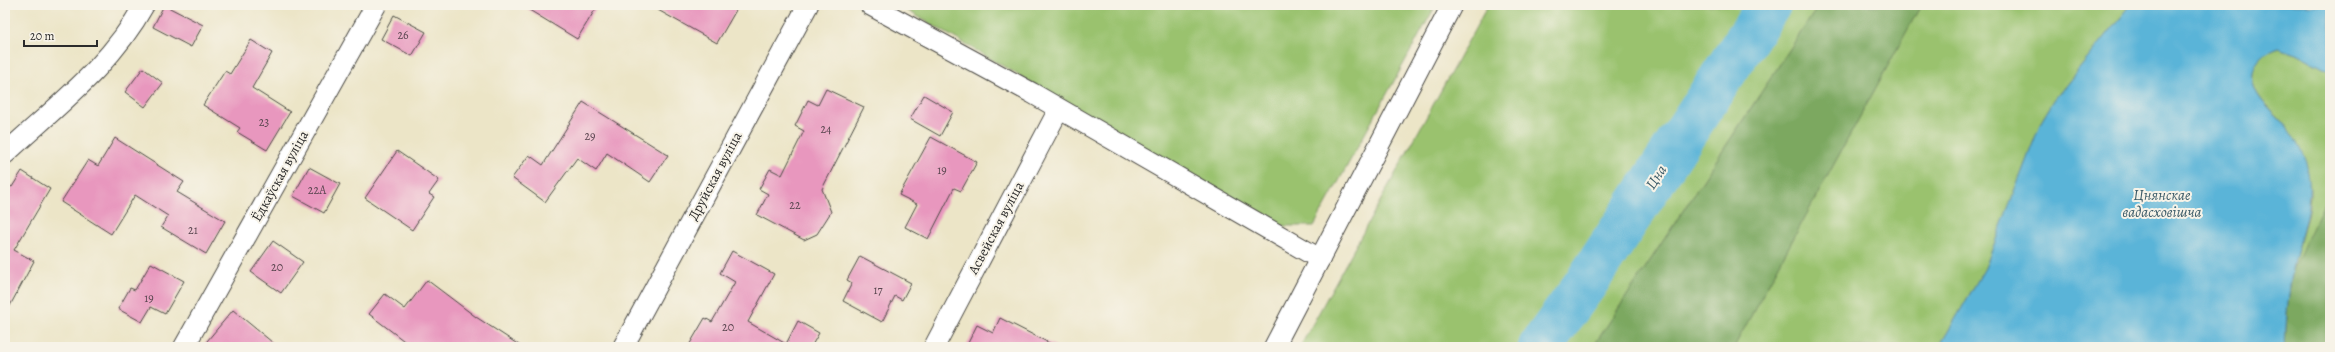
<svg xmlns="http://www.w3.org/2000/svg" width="2335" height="352" font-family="Alegreya,serif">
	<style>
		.green { fill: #9ac26e; stroke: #62764c }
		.forest { fill: #7ba861; stroke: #536a46 }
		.water { fill: #5ab4d8; stroke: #427082 }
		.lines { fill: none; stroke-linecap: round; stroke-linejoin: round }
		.river { stroke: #5ab4d8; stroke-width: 44 }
		.building { fill: #e897be }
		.street-casing { stroke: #484742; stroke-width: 22 }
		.street { stroke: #fff; stroke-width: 20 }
		.labels { text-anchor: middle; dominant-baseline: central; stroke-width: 4; stroke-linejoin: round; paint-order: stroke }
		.number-label { font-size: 12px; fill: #5a4650 }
		.street-label { font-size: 14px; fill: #2b2b2b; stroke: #f7f3e8 }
		.water-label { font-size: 15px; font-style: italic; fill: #3b5b68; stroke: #f7f3e8 }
	</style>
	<rect width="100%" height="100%" fill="#f7f3e8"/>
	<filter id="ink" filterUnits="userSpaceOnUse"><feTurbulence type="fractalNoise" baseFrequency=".025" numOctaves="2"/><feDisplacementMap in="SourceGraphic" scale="8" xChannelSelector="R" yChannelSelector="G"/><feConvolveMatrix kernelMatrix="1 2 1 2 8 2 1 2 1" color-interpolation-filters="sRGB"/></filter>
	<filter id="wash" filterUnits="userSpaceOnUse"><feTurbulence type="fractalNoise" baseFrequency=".012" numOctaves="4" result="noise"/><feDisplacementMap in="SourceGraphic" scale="16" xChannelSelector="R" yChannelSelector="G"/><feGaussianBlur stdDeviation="0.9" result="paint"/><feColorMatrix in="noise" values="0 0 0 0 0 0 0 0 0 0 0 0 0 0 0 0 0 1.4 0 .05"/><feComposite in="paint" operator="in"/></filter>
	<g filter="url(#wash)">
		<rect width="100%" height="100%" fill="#ece5c7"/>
		<g class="green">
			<polygon points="898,5 1436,5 1314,226 1278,226"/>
			<polygon points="1488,5 1819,5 1593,347 1300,347"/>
			<polygon points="1921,5 2131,5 2054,100 2041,122 1985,268 1939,347 1734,347"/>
			<path d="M 2278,48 L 2296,54 L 2330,72 L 2330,347 L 2285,347 C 2286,321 2288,294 2293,268 C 2297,247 2312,210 2310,188 C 2309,180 2292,135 2288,129 C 2274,110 2246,94 2254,69 C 2258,57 2267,52 2278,48 Z"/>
		</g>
		<g class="forest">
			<polygon points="1819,5 1921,5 1734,347 1593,347"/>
			<polygon points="2330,191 2330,347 2285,347 2288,301 2293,269"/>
		</g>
		<path class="water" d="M 2131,5 L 2330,5 L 2330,72 L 2296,54 L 2278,48 C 2267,52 2258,57 2254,69 C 2246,94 2274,111 2288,129 C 2295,139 2304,154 2307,167 C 2315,201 2300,235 2293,268 C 2288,294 2286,321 2285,347 L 1939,347 L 1985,268 L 2041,122 L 2054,100 Z"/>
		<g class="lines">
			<polyline class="river" points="1540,347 1586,283 1769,5"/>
		</g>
		<g id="blocks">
			<g class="building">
				<polygon points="164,5 203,25 191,47 153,27"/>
				<polygon points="521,5 598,5 577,39"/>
				<polygon points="649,5 739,5 717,43"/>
				<polygon points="394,15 426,32 412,56 381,39"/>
				<polygon points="251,40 272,53 252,88 290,112 267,150 237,132 240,128 203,105 225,71 230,74"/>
				<polygon points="143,68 163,83 145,107 125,92"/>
				<polygon points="826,89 864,107 822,189 831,212 817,234 804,240 757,215 768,194 759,189 770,169 782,175 804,131 795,126 808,100 818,105"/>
				<polygon points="924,95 953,112 940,136 910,119"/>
				<polygon points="583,102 668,155 650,182 607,153 596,171 577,158 545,202 512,178 529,155 543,165"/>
				<polygon points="931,137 977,162 961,191 954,188 928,239 905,227 917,204 899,195"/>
				<polygon points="115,138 184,182 177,192 225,221 206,254 161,227 168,216 135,195 111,234 61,202 88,160 98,166"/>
				<polygon points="397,151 439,180 429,194 434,197 412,230 365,198"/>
				<polygon points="309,167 340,184 324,213 293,196"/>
				<polygon points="22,171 50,189 14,250 34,261 5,315 5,183 12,187"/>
				<polygon points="273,241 303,262 281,293 251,272"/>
				<polygon points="732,251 774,274 748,322 786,344 798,321 819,333 811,347 688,347 705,318 712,322 735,282 720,273"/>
				<polygon points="860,256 911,283 902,300 895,296 882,322 843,301 852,283 847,280"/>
				<polygon points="151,263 184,281 165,314 151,307 142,322 118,309 130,288 135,290"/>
				<polygon points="427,280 476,317 522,347 412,347 369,314 385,294 405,309"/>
				<polygon points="233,310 278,347 202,347"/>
				<polygon points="1000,318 1057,347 966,347 977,325 993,333"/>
			</g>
		</g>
	</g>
	<g filter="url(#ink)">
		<use href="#blocks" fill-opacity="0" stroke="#484742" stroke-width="1"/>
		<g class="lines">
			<defs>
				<g id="street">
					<polyline points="870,5 1032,93 1320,259"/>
					<path d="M 5,154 C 55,107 110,67 144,5"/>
					<polyline points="184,347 376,5"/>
					<polyline points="623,347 808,5"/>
					<polyline points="934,347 1059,109"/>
					<polyline points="1274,347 1452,5"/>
				</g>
			</defs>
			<use href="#street" class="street-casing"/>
			<use href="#street" class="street"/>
		</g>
	</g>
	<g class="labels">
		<g class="number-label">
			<text x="403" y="35">26</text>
			<text x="264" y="122">23</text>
			<text x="826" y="129">24</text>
			<text x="590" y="136">29</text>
			<text x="942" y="170">19</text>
			<text x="317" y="190">22А</text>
			<text x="795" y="205">22</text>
			<text x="193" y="230">21</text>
			<text x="277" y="267">20</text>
			<text x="878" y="290">17</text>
			<text x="149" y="298">19</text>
			<text x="728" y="327">20</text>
		</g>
		<g class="street-label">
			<text transform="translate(280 176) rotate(-61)">Ёдкаўская вуліца</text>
			<text transform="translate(715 176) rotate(-62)">Друйская вуліца</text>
			<text transform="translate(996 228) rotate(-62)">Асвейская вуліца</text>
		</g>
		<g class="water-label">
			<text transform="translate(1656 177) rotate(-57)">Цна</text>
			<text x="2162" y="195">Цнянскае<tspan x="2162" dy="17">вадасховішча</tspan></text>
		</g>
	</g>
	<rect width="2335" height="352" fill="none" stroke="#f7f3e8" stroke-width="20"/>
	<path d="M24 40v6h73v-6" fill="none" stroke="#2b2b2b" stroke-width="2"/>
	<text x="30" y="40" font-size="12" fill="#2b2b2b" stroke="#f7f3e8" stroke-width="3" paint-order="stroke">20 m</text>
</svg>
